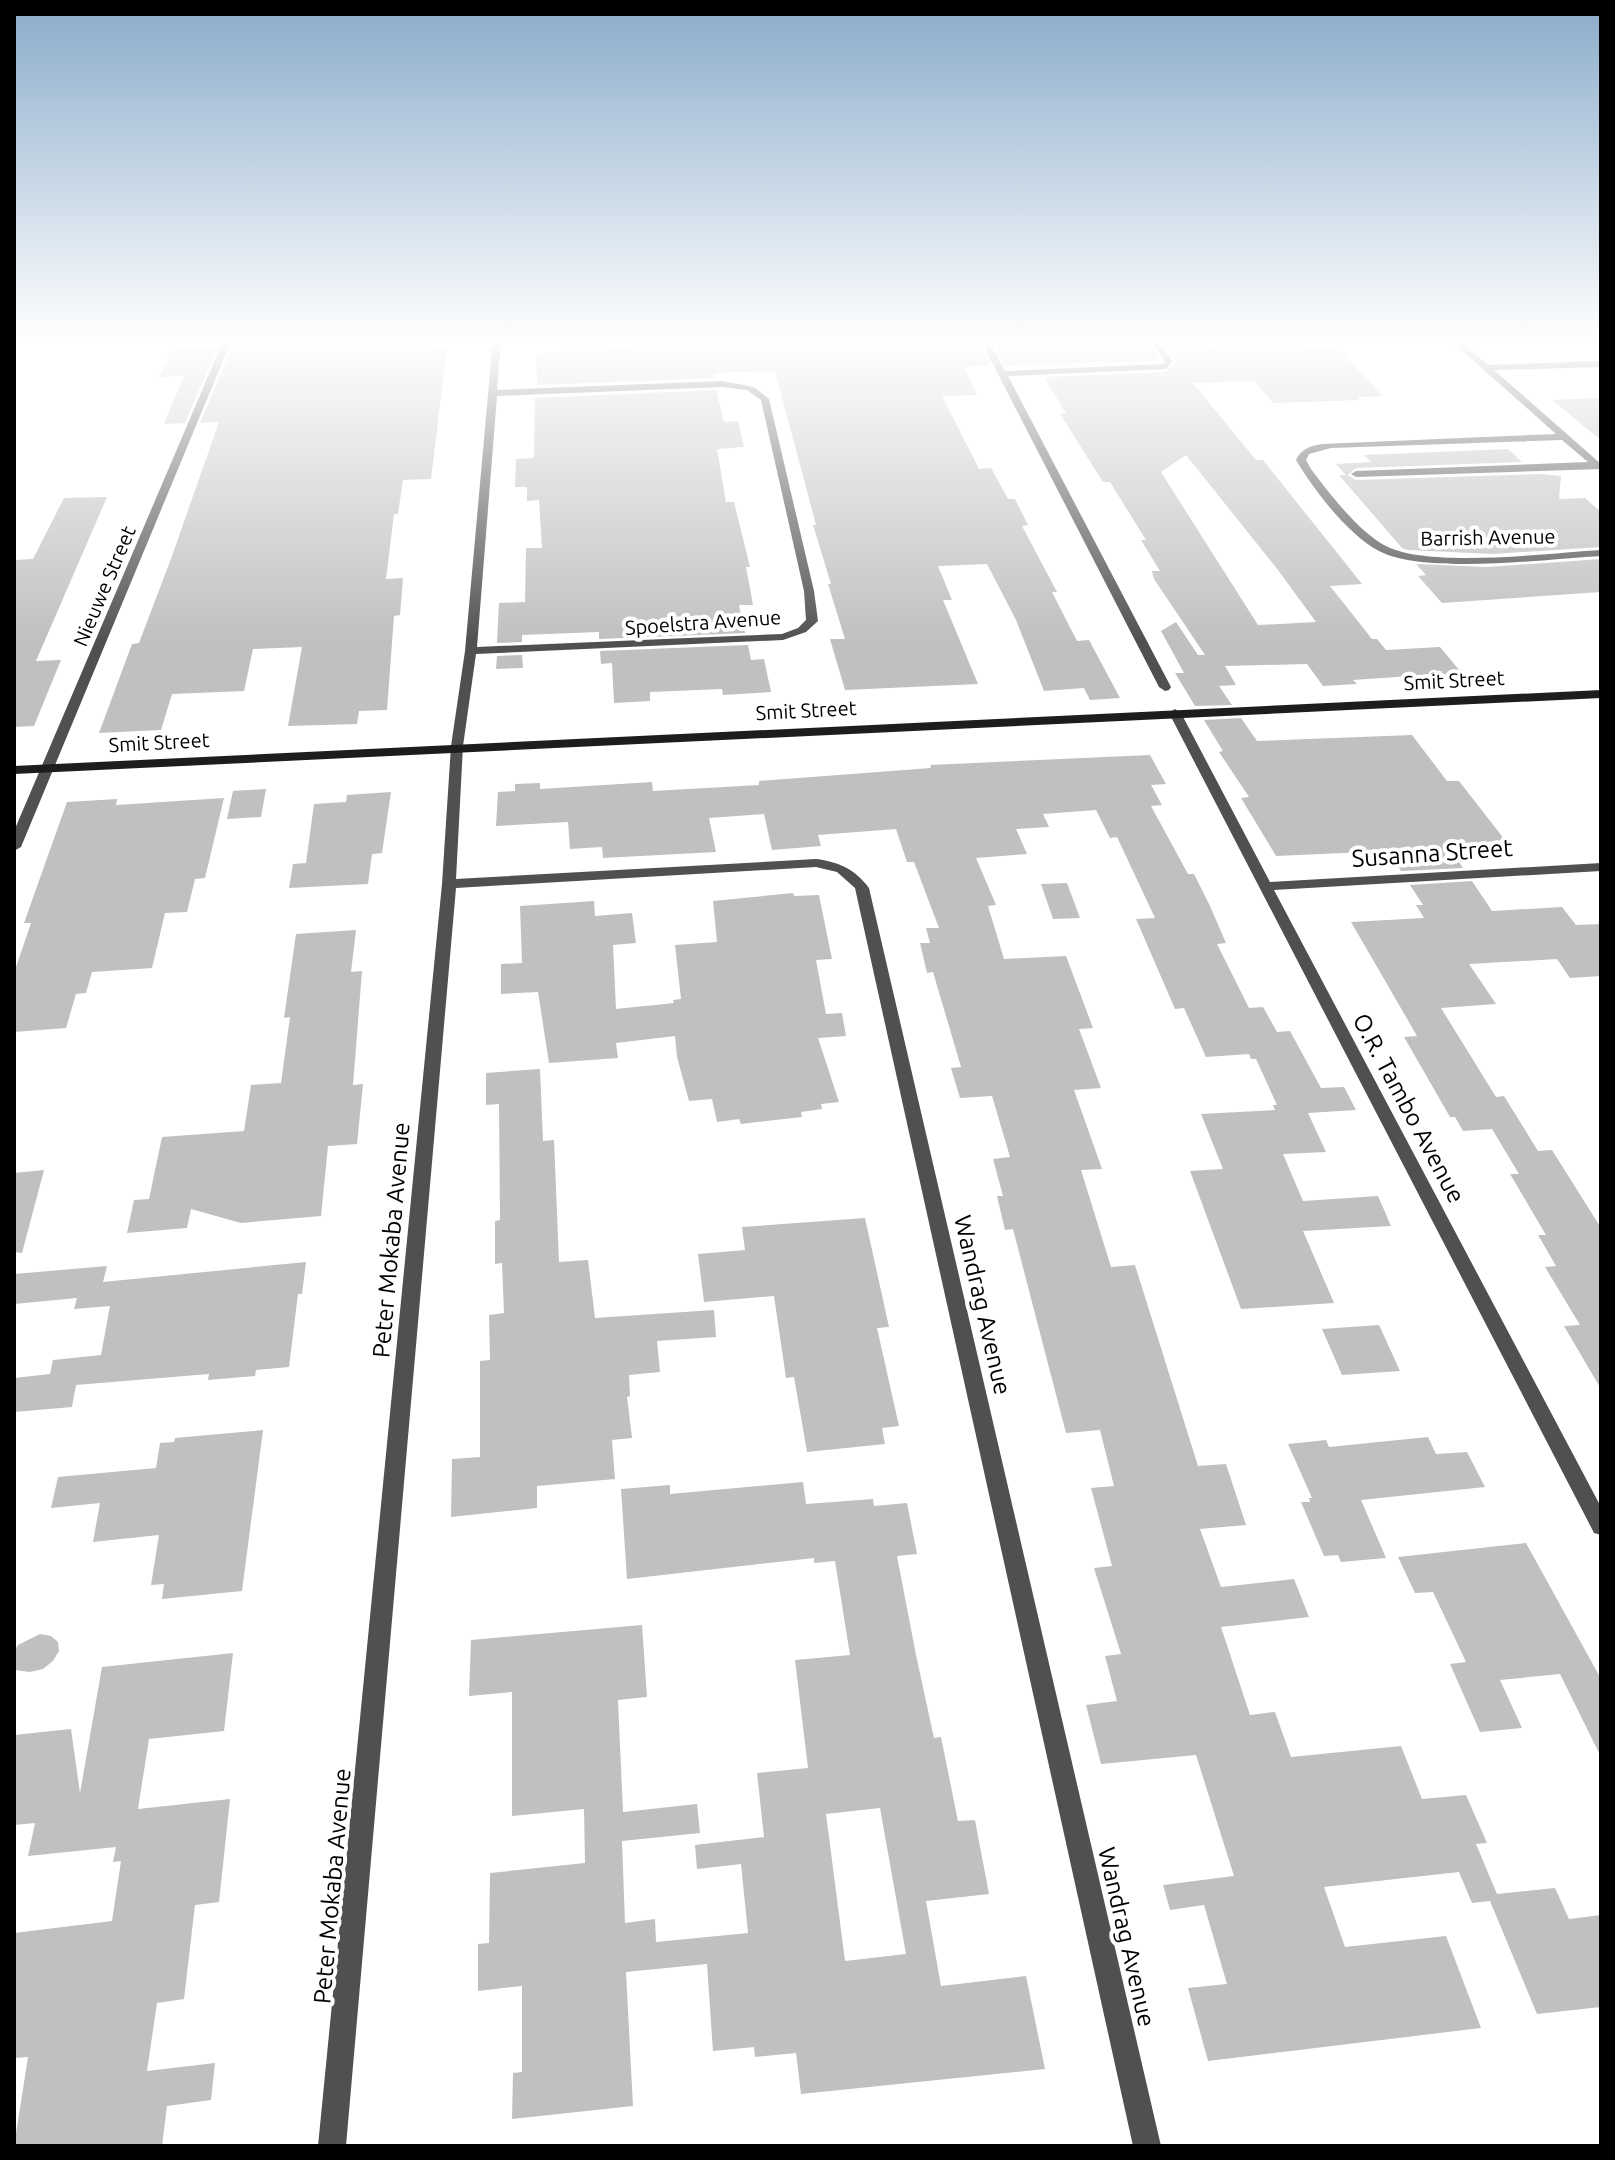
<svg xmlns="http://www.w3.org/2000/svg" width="1615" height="2160" font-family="Ubuntu,sans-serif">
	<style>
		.building { fill: #c0c0c0; fill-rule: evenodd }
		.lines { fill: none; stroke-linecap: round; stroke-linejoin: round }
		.street { fill: #505050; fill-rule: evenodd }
		.secondary { fill: #1d1d1d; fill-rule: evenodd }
		.labels { text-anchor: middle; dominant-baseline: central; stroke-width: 8; stroke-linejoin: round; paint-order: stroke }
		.far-street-label { font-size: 20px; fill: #000; stroke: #fff }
		.street-label { font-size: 24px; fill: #000; stroke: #fff }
	</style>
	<rect width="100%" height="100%" fill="#fff"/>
	<g class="building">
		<polygon points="239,339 435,339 433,349 447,348 431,479 403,480 398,514 394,514 386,579 403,578 400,615 394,616 387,710 359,711 357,724 288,726 302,647 253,649 244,691 172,694 161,730 99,733 132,644 139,643 172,556 219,422 200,423 232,347 236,347"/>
		<polygon points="630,339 775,339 776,344 831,342 830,339 977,339 990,366 964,367 977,395 942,396 979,469 991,468 1008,499 1015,499 1028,525 1022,526 1057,592 1052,592 1077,641 1089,640 1120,698 1090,700 1084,688 1044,691 1016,620 987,564 938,566 952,600 943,600 978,684 845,690 830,639 845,639 828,584 831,584 813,525 816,525 775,371 713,373 714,378 537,385 536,353 632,349"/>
		<polygon points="991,339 1147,341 1161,361 1005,365"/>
		<path d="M 1161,340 L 1205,342 L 1218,352 L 1338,349 L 1369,381 L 1382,396 L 1357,397 L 1360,400 L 1273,403 L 1255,381 L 1193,383 L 1256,460 L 1263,460 L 1362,584 L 1330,586 L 1372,639 L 1377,639 L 1386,650 L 1440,647 L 1465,677 L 1430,679 L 1426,675 L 1353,680 L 1357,684 L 1323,686 L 1307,664 L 1225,666 L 1236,685 L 1219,686 L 1232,705 L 1195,706 L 1175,673 L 1184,673 L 1161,631 L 1176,622 L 1198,655 L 1205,655 L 1154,579 L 1152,571 L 1160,571 L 1141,540 L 1146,540 L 1110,482 L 1103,482 L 1060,414 L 1066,413 L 1044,377 L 1166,372 L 1176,361 ZM 1186,455 L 1278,570 L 1316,622 L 1258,625 L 1161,472 Z"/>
		<polygon points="217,348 185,423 164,424 184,376 159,377 172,349"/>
		<polygon points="716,390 724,422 738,421 744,447 717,449 726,502 734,502 750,567 746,567 753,605 739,605 745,633 599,639 599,632 522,635 522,642 497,643 499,603 525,602 526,548 542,548 539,500 527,501 527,487 515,487 516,459 534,458 535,398"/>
		<polygon points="1601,398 1601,440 1552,400"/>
		<polygon points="1508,449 1522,462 1356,468 1348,475 1356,480 1541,474 1561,476 1559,499 1585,498 1601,512 1601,547 1492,554 1408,550 1402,548 1339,475 1346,475 1336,464 1371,462 1364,455"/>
		<polygon points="107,497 36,661 61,660 34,726 14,727 14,560 33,559 64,498"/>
		<polygon points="1601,559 1601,592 1442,603 1418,576 1426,575 1416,564 1487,567"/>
		<polygon points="748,645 751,660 764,659 771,692 723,695 722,689 650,692 650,701 614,703 612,663 601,664 600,651"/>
		<polygon points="522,655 523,668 496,669 497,656"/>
		<polygon points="1241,718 1257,741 1412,735 1447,781 1459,781 1505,840 1448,846 1463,868 1401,871 1388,851 1276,856 1241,798 1249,797 1219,752 1223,751 1204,720"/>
		<polygon points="1150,755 1166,784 1151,785 1162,805 1151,806 1188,874 1194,874 1210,906 1226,943 1217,944 1249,1008 1263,1007 1277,1032 1290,1031 1321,1088 1344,1087 1356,1110 1308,1113 1326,1152 1283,1154 1303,1201 1378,1196 1391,1226 1303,1231 1334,1303 1241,1309 1190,1171 1223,1169 1201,1114 1275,1110 1273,1105 1277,1105 1256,1059 1251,1059 1249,1054 1206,1057 1184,1008 1175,1009 1136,919 1155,918 1117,837 1110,838 1096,810 1043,814 1049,827 1016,829 1027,854 976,858 996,905 988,906 1004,959 1066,956 1093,1028 1079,1029 1101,1088 1074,1090 1102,1169 1081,1170 1111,1267 1135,1265 1198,1466 1226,1464 1246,1525 1200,1529 1221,1587 1294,1579 1309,1617 1221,1627 1250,1715 1275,1712 1291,1757 1401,1746 1422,1799 1466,1795 1487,1843 1476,1844 1497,1894 1555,1888 1569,1919 1601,1915 1601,2007 1537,2014 1490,1901 1472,1903 1459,1872 1324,1887 1345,1947 1446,1936 1481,2028 1208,2061 1188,1988 1227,1984 1204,1905 1170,1910 1163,1885 1234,1876 1196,1755 1101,1764 1086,1705 1117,1701 1105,1656 1121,1654 1094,1568 1112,1566 1091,1488 1114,1486 1100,1430 1066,1433 1013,1229 1005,1230 997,1196 1003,1196 993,1159 1010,1157 992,1096 960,1098 951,1068 961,1067 933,972 927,973 920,943 930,943 926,928 939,928 914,862 907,862 896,829 818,835 821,846 772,850 764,814 709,818 716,852 603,858 602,847 570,849 568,822 496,826 498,792 515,791 515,784 540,783 540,789 652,782 653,791 759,785 759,781 931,768 930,765"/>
		<polygon points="266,789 261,817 227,819 233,791"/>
		<polygon points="391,792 382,853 372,854 368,884 289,888 293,864 306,863 314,804 346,802 347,795"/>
		<polygon points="224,798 205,878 195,879 187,912 165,913 152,968 92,972 86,993 76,994 66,1028 14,1032 14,973 31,923 24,923 67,802 117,799 116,805"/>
		<polygon points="1472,881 1492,911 1562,907 1576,925 1601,924 1601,976 1570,978 1557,959 1469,964 1496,1004 1441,1008 1496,1097 1504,1096 1538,1151 1552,1150 1601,1228 1601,1389 1564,1326 1580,1325 1545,1267 1556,1266 1538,1235 1546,1235 1510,1174 1519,1174 1492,1129 1463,1131 1455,1117 1450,1117 1404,1037 1417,1036 1351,922 1424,918 1416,905 1423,905 1410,885"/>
		<polygon points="1067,883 1080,918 1053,919 1041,884"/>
		<polygon points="793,893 794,896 819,895 832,959 816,960 826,1014 842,1013 846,1036 818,1038 839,1102 821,1104 822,1109 801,1112 802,1117 741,1124 739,1119 717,1122 712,1099 689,1101 677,1057 675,1036 616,1043 618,1058 549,1063 538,992 501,994 501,964 522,963 520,906 594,901 595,916 632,913 636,943 613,945 616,1009 674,1003 673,1000 681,999 675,945 717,942 713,901"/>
		<polygon points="356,930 351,972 362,971 353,1085 363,1084 357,1144 328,1146 321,1216 241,1223 191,1209 187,1228 127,1233 134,1200 149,1199 162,1137 244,1131 251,1085 281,1083 290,1017 284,1018 296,934"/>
		<polygon points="540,1069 543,1141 554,1140 559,1262 588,1260 595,1318 714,1310 716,1337 657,1341 660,1372 629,1375 630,1396 627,1397 632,1438 612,1440 615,1479 537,1486 537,1508 451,1517 452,1459 480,1457 480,1361 490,1360 489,1315 504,1313 502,1263 495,1264 495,1221 500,1220 499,1104 486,1105 486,1073"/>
		<polygon points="44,1170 22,1253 14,1252 14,1173"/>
		<polygon points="865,1218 889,1327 877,1328 899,1426 882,1428 885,1444 807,1452 794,1377 786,1378 774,1296 704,1302 698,1254 745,1250 742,1227"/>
		<polygon points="306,1262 302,1294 298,1294 289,1367 256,1370 255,1376 208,1380 209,1374 76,1385 72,1407 14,1412 14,1378 50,1374 53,1360 101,1355 110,1306 74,1309 77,1298 14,1304 14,1274 107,1266 103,1282"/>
		<polygon points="1379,1325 1400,1371 1342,1375 1322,1329"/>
		<polygon points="263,1430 242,1591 162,1599 164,1584 151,1585 159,1535 93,1542 100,1503 51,1508 58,1477 156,1468 160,1443 174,1442 175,1438"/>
		<polygon points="1428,1437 1436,1454 1467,1452 1485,1487 1361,1500 1386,1558 1341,1562 1338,1555 1324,1556 1301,1502 1310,1502 1309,1498 1312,1498 1288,1444 1326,1440 1329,1447"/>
		<path d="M 803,1482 L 806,1504 L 873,1499 L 874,1506 L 907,1503 L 917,1554 L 897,1556 L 916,1655 L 934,1738 L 941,1737 L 958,1821 L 975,1820 L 989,1894 L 926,1901 L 941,1986 L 1026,1976 L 1045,2069 L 801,2094 L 796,2053 L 755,2057 L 754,2047 L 713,2051 L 707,1964 L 626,1972 L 633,2106 L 512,2119 L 513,2073 L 522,2072 L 522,1986 L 478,1991 L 478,1944 L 489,1943 L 490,1873 L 585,1863 L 584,1809 L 512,1816 L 512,1692 L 469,1696 L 471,1640 L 642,1625 L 647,1697 L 618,1700 L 623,1812 L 697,1804 L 700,1833 L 622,1841 L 625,1923 L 655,1919 L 656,1942 L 748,1933 L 741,1864 L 697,1869 L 695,1845 L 764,1837 L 757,1773 L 808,1768 L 795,1660 L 850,1655 L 835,1561 L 814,1563 L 814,1558 L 627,1579 L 621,1489 L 670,1485 L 670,1494 ZM 880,1808 L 906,1954 L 845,1961 L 826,1814 Z"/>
		<polygon points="1526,1543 1601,1679 1601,1757 1560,1674 1500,1680 1522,1728 1480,1732 1450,1664 1466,1662 1433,1592 1415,1593 1398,1557"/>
		<polygon points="40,1634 51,1636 58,1642 59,1651 53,1661 43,1669 30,1672 14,1670 14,1651 18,1645"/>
		<polygon points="233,1653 224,1731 149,1739 138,1809 230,1799 219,1902 195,1905 184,1999 157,2003 147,2071 215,2063 211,2100 167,2106 162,2146 14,2146 28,2057 14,2058 14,1933 112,1921 121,1861 113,1862 116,1847 28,1856 35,1823 14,1825 14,1735 71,1729 80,1793 102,1667"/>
	</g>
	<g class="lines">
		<g class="street">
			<polygon points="224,339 232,339 21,847 14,851 14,831"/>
			<path d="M 493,339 L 501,339 L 497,390 L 722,381 L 754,387 L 769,399 L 814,591 L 818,621 L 806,632 L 783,640 L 476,654 L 463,746 L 456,879 L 816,859 C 839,862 855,869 869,888 L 1161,2146 L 1133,2146 L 855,888 L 837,872 L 816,867 L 456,888 L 346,2146 L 318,2146 L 442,884 L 451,746 L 465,651 ZM 722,387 L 747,390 L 761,400 L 804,591 L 806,620 L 798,628 L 782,634 L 477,647 L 497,396 Z"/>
			<polygon points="980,339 988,339 1005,371 1163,364 1165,361 1149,339 1157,339 1173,361 1166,369 1008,376 1171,687 1169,690 1165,691 1159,687"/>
			<path d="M 1449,339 L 1458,339 L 1488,365 L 1601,361 L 1601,367 L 1494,370 L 1601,464 L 1601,469 L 1356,477 L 1351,474 L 1356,471 L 1588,462 L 1562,440 L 1331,448 L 1309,454 L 1306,460 L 1311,469 C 1330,494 1360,534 1388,547 C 1432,568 1550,553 1601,550 L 1601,556 C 1547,559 1425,575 1379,551 C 1348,535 1314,490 1296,460 C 1301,449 1310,446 1322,444 L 1556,434 Z"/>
			<polygon points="1175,709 1181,713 1270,882 1601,863 1601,871 1274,890 1601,1507 1601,1535 1594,1533 1591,1527 1169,713"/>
		</g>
		<polygon class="secondary" points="1601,690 1601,698 14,774 14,766"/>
	</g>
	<linearGradient id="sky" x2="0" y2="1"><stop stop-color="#8aabca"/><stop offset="0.53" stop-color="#fff"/><stop offset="1" stop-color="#fff" stop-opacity="0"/></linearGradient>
	<rect width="1615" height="642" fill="url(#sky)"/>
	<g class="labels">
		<g class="far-street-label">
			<text transform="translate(1488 537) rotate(-1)">Barrish Avenue</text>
			<text transform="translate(104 586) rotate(-67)">Nieuwe Street</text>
			<text transform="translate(703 622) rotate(-4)">Spoelstra Avenue</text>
			<text transform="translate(1454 680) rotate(-3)">Smit Street</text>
			<text transform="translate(806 710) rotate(-3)">Smit Street</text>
			<text transform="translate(159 742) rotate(-3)">Smit Street</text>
		</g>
		<g class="street-label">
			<text transform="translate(1432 853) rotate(-4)">Susanna Street</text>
			<text transform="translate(1409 1108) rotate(62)">O.R. Tambo Avenue</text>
			<text transform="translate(391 1240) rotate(-85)">Peter Mokaba Avenue</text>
			<text transform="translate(983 1305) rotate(77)">Wandrag Avenue</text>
			<text transform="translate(332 1886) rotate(-85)">Peter Mokaba Avenue</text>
			<text transform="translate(1127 1937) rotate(77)">Wandrag Avenue</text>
		</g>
	</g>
	<rect width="1615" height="2160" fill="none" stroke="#000000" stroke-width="32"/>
</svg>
